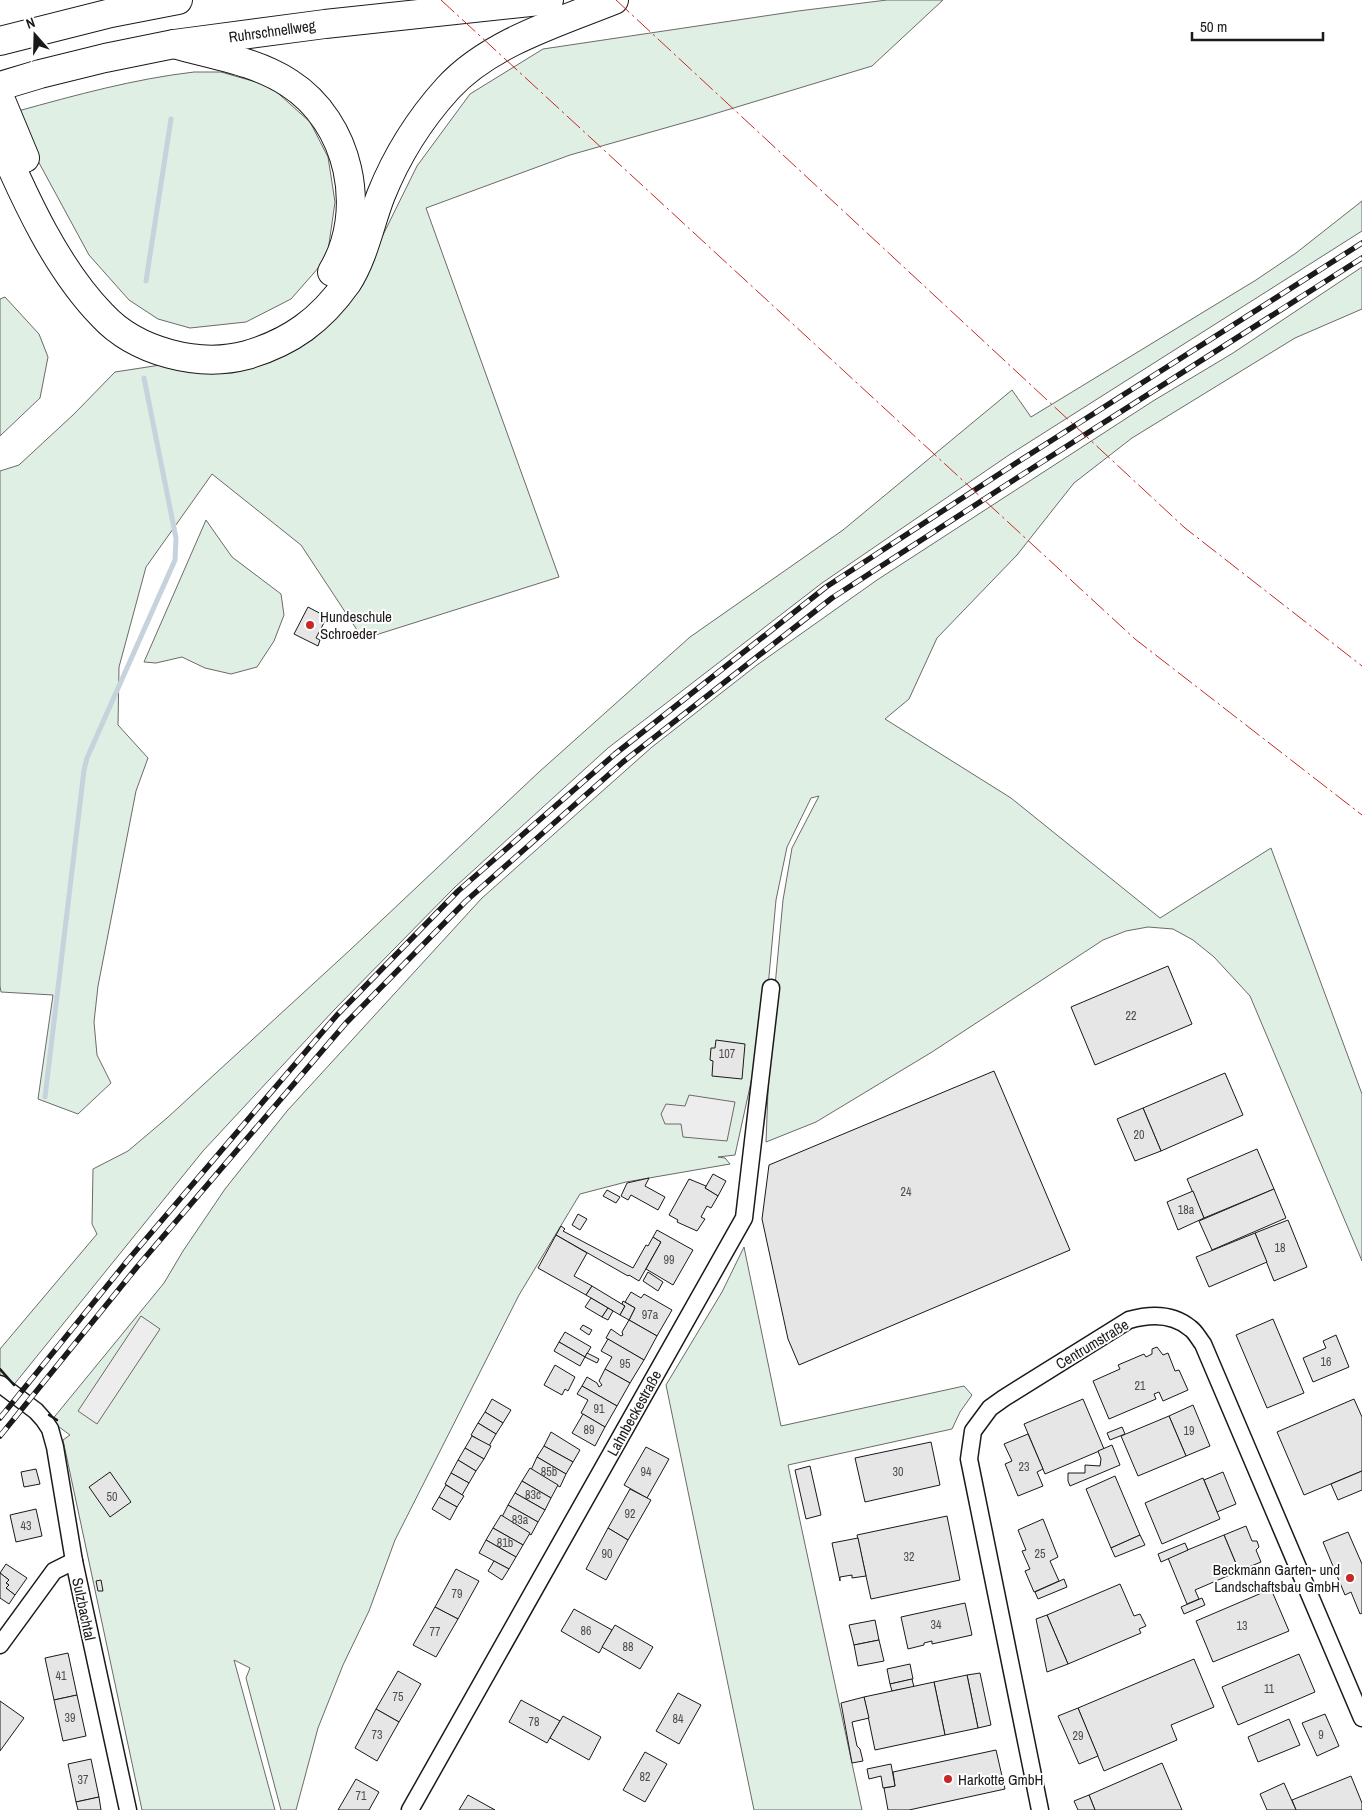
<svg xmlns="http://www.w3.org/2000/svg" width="1362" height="1810" font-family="'Archivo Narrow',sans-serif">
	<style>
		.green { fill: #e0efe3; stroke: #6a6a6a }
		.parking { fill: #ededed; stroke: #6a6a6a }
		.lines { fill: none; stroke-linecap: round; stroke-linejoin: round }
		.stream { stroke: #c6d2dc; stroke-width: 5 }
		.building { fill: #e6e6e6; stroke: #1a1a1a }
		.minor-casing { stroke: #1a1a1a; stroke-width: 19 }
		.motorway-casing { stroke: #1a1a1a; stroke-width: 30 }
		.minor { stroke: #fff; stroke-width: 16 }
		.motorway { stroke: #fff; stroke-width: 28 }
		.rail-casing { stroke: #1a1a1a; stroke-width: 5.5 }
		.rail { stroke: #fff; stroke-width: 4; stroke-dasharray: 11; stroke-linecap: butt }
		.wall { stroke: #1a1a1a; stroke-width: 2.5 }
		.power { stroke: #c62828; stroke-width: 1; stroke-dasharray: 18 4 2.5 4; stroke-linecap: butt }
		.poi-dot { fill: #c62828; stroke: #fff; stroke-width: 2 }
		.labels { text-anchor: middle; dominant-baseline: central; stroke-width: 4; stroke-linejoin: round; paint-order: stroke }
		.number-label { font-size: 12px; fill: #4d4d4d }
		.street-label { font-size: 15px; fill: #1a1a1a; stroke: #fff }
		.poi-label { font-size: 15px; fill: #1a1a1a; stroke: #fff; text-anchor: start }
	</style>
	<rect width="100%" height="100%" fill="#fff"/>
	<g class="green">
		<polygon points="887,0 943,0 872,66 704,117 570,155 426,208 559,577 363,639 301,545 212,474 146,567 119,667 118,725 148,758 136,791 98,986 94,1022 97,1055 111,1083 78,1114 38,1099 53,995 1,992 0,986 0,471 19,465 74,414 115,372 167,364 253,364 379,243 417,166 470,94 543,49 798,11"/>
		<path d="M 194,72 L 221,72 L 270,86 L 310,122 L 328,157 L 335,202 L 327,258 L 291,299 L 246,322 L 190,328 L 158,319 L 129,300 L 89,255 L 31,148 L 18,111 C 76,95 134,79 194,72 Z"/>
		<polygon points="1362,201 1362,231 1009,455 822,583 608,748 455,887 334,1010 203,1151 12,1387 0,1377 0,1349 97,1234 92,1224 93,1169 128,1151 167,1118 350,950 539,772 690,637 843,530 1012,390 1031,417 1256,280 1296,253"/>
		<polygon points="1362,267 1362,309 1295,338 1132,438 1074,483 1017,555 937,638 909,699 885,719 1011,798 1160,918 1271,848 1362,1094 1362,1261 1250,996 1214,957 1193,940 1173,929 1148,927 1126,931 1103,940 932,1052 816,1122 766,1142 770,1040 783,900 792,848 819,796 811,798 787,847 776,900 768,987 760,1041 735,1155 718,1157 725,1158 730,1164 626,1182 580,1194 519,1295 395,1540 369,1611 343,1665 318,1728 296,1810 281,1810 246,1678 250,1668 234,1660 275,1810 142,1810 63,1440 70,1435 51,1421 164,1283 183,1251 225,1189 287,1111 482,898 652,747 757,665 877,580 1153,401 1233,353"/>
		<polygon points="5,297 39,334 48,357 40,398 0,436 0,299"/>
		<polygon points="206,520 232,557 281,594 284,615 274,641 257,667 231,674 205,668 182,657 156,663 144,662"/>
		<polygon points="744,1247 781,1426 964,1386 972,1395 960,1412 952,1429 788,1465 862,1810 754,1810 666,1385 722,1292"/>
	</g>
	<g class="parking">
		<polygon points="689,1095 735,1102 727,1141 683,1137 681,1124 665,1124 661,1114 666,1104 685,1106"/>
		<polygon points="141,1316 160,1329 97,1424 78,1411"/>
	</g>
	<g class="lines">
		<g class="stream">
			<polyline points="146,281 171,119"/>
			<polyline points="45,1097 84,770 87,758 175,560 176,538 144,378"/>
		</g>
	</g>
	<g class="building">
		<polygon points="308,607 327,617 316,638 320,640 318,646 294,634"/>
		<polygon points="1168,966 1192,1024 1095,1065 1071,1007"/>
		<polygon points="716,1040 745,1044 742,1079 712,1076 713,1061 710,1060 711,1048 715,1048"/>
		<polygon points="994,1071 1070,1250 799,1365 788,1339 762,1219 769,1165"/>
		<polygon points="1225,1073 1243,1115 1161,1151 1143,1108"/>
		<polygon points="1143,1108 1161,1151 1135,1161 1117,1119"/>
		<polygon points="1257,1149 1274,1189 1204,1218 1187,1179"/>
		<polygon points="713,1174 726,1181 718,1196 705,1188"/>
		<polygon points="649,1178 645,1186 665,1197 658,1210 631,1195 628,1200 621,1196 627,1183"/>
		<polygon points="689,1179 706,1186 705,1188 718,1196 711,1208 707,1206 701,1217 705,1219 697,1231 677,1222 678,1220 669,1215"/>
		<polygon points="1274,1189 1286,1218 1212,1250 1199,1221"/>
		<polygon points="607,1190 620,1197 616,1203 603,1196"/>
		<polygon points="1193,1191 1204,1218 1178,1230 1167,1202"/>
		<polygon points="578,1214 587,1219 580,1230 572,1225"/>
		<polygon points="1288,1220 1307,1267 1274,1281 1255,1233"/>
		<polygon points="561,1226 565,1229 563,1231 633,1268 646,1245 648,1246 653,1237 661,1242 639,1281 629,1275 628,1276 556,1235"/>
		<polygon points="657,1230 693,1250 673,1285 646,1269 661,1242 653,1237"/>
		<polygon points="1255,1233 1267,1262 1209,1287 1196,1257"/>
		<polygon points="556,1235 587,1253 574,1276 592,1286 586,1295 538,1268"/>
		<polygon points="648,1272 663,1282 658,1291 643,1281"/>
		<polygon points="592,1286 625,1306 620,1315 586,1295"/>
		<polygon points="631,1292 641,1298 644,1294 672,1310 657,1336 629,1320 635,1308 625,1302"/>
		<polygon points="591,1298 608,1308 602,1317 585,1307"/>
		<polygon points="623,1301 635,1308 629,1320 620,1315 625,1306 622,1304"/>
		<polygon points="608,1308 613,1311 608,1320 602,1317"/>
		<polygon points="1273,1319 1304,1393 1267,1408 1236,1335"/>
		<polygon points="629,1320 657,1336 644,1360 606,1338 611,1329 621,1336 623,1335 622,1332"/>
		<polygon points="583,1325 592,1330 589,1335 580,1329"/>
		<polygon points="565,1332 591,1347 585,1357 559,1342"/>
		<polygon points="1336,1335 1349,1367 1313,1382 1303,1358 1326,1348 1323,1341"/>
		<polygon points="608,1339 644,1360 630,1383 605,1369 612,1357 601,1351"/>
		<polygon points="559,1342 585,1357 580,1366 554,1351"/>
		<polygon points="1157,1347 1163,1355 1168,1353 1175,1371 1179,1370 1188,1390 1163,1401 1159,1392 1154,1394 1156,1399 1109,1419 1093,1381 1120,1369 1118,1365 1144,1354 1146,1357 1152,1354 1152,1349"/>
		<polygon points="587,1353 599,1359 597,1363 585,1357"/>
		<polygon points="555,1365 575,1377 568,1391 565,1389 562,1395 544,1385"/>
		<polygon points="605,1369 630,1383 617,1406 582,1386 587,1377 597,1383 599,1387 602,1385 599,1381"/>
		<polygon points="582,1386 617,1406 605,1427 581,1413 588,1400 577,1394"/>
		<polygon points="492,1399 511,1410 503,1423 485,1412"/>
		<polygon points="1083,1399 1104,1449 1045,1474 1024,1424"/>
		<polygon points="1354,1399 1362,1417 1362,1471 1304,1495 1277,1432"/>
		<polygon points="1193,1405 1210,1446 1186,1456 1169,1416"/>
		<polygon points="485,1412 503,1423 496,1434 478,1423"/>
		<polygon points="583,1414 605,1427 595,1446 572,1433"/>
		<polygon points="1169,1416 1186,1456 1138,1476 1121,1436"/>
		<polygon points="478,1423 496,1434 489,1446 471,1435"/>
		<polygon points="1122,1427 1125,1434 1110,1440 1107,1433"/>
		<polygon points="551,1432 580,1450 573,1462 544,1446"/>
		<polygon points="1028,1434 1043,1469 1037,1472 1043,1486 1018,1496 1005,1464 1012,1461 1004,1444"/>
		<polygon points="472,1436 491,1446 484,1459 465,1448"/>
		<polygon points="931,1442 940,1485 865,1502 855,1458"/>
		<polygon points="1112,1445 1120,1465 1070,1486 1068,1481 1068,1473 1085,1473 1085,1465 1100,1466 1101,1459 1098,1451"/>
		<polygon points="544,1446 573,1462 566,1474 537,1457"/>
		<polygon points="646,1447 669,1459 647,1498 624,1485"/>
		<polygon points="465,1448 484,1459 476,1471 458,1460"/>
		<polygon points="537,1457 566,1474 560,1487 531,1470"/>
		<polygon points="458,1460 476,1471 469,1483 451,1473"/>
		<polygon points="810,1466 821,1515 806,1519 795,1470"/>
		<polygon points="530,1468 558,1485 551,1498 522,1481"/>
		<polygon points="36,1469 40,1484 24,1487 21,1472"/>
		<polygon points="1362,1471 1362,1490 1338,1500 1331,1484"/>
		<polygon points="110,1472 131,1502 110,1517 89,1487"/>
		<polygon points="1223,1472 1236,1504 1217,1512 1204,1480"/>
		<polygon points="451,1473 469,1483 462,1495 445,1484"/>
		<polygon points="1115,1476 1140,1535 1111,1548 1086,1489"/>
		<polygon points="1203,1478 1220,1519 1162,1544 1145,1503"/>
		<polygon points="522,1481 551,1498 545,1510 515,1493"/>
		<polygon points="446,1485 464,1496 457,1507 439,1497"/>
		<polygon points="630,1489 651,1500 628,1540 608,1528"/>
		<polygon points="515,1493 545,1510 538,1522 508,1505"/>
		<polygon points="439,1497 457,1507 450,1520 432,1509"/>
		<polygon points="508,1505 538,1522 531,1535 502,1517"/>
		<polygon points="36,1509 42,1536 16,1542 10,1515"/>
		<polygon points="501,1515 530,1533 523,1545 493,1528"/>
		<polygon points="947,1516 960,1580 871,1599 857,1535"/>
		<polygon points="1043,1519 1058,1557 1050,1561 1059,1581 1034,1592 1025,1571 1030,1569 1022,1551 1026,1550 1018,1530"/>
		<polygon points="1246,1526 1252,1541 1257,1541 1259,1547 1256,1550 1261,1562 1239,1571 1224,1535"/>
		<polygon points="493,1528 523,1545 516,1557 486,1540"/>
		<polygon points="608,1528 628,1540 606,1580 586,1569"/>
		<polygon points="1348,1532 1362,1564 1362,1613 1360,1614 1351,1592 1345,1595 1323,1542"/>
		<polygon points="1140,1535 1145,1545 1115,1557 1111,1548"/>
		<polygon points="1224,1535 1239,1571 1195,1590 1199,1599 1187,1604 1168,1558"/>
		<polygon points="858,1538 866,1576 852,1578 852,1575 840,1577 840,1581 832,1543"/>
		<polygon points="486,1540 516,1557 509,1569 479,1553"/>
		<polygon points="1185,1543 1188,1550 1161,1562 1158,1554"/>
		<polygon points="494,1561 509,1569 502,1580 488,1571"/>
		<polygon points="6,1564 27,1578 15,1595 6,1588 9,1585 6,1583 9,1580 0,1573"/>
		<polygon points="456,1569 479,1581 458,1619 435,1607"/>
		<polygon points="0,1573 9,1580 6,1583 9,1585 6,1588 15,1595 9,1604 0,1598"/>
		<polygon points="1064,1579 1067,1587 1038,1599 1035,1592"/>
		<polygon points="101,1580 103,1591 98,1591 96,1581"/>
		<polygon points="1120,1584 1134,1616 1140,1614 1146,1626 1139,1629 1141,1633 1068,1664 1047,1615"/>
		<polygon points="1271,1589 1289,1631 1213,1662 1196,1621"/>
		<polygon points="1202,1598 1205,1605 1184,1614 1181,1607"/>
		<polygon points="965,1603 972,1635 932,1644 932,1641 924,1643 924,1645 908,1649 901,1617"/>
		<polygon points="435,1607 458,1619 436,1657 413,1645"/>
		<polygon points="574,1609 612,1630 599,1653 561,1631"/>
		<polygon points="1047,1615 1068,1664 1047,1672 1036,1619"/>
		<polygon points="875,1620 879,1640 854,1645 849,1625"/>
		<polygon points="615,1625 653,1647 640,1669 602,1647"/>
		<polygon points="879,1640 884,1661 858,1666 854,1645"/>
		<polygon points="68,1653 77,1695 54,1700 45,1658"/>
		<polygon points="1299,1654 1315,1692 1238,1725 1222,1687"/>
		<polygon points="1194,1659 1214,1707 1171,1725 1177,1740 1104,1771 1078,1708"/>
		<polygon points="910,1664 913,1679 890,1684 887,1669"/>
		<polygon points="398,1671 421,1684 399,1722 376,1709"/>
		<polygon points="980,1673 991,1725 978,1728 967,1675"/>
		<polygon points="967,1675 978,1728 945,1735 934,1682"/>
		<polygon points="912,1679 914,1687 892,1691 890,1684"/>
		<polygon points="934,1682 945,1735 875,1750 864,1697"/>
		<polygon points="678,1693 701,1705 679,1744 656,1731"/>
		<polygon points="77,1695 86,1736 63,1741 54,1700"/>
		<polygon points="864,1697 869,1718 852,1722 857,1746 860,1749 863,1761 852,1763 841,1703"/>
		<polygon points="521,1700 560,1721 547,1743 509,1722"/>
		<polygon points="0,1701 24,1718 0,1751"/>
		<polygon points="1078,1708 1098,1756 1079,1764 1058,1716"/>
		<polygon points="376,1709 399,1722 377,1761 355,1748"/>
		<polygon points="1325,1714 1339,1746 1317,1756 1302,1723"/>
		<polygon points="563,1716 601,1737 589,1760 550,1738"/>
		<polygon points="1289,1719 1300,1745 1258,1762 1248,1737"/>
		<polygon points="996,1750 1005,1789 909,1810 888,1810 884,1788 895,1786 893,1772"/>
		<polygon points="645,1752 667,1764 645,1802 623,1790"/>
		<polygon points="91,1759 99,1797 76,1802 68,1764"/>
		<polygon points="1162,1763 1182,1810 1095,1810 1089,1795"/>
		<polygon points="891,1764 895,1786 883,1788 881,1776 869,1779 867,1769"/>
		<polygon points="1351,1776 1362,1803 1362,1810 1296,1810 1292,1800"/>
		<polygon points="356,1779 379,1792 369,1810 338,1810"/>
		<polygon points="1284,1783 1296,1810 1267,1810 1260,1794"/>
		<polygon points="468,1795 495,1810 459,1810"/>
		<polygon points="1089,1795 1095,1810 1078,1810 1074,1801"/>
		<polygon points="99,1797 101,1810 78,1810 76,1802"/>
	</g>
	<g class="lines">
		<defs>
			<g id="minor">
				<polyline points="0,1384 36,1411 44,1420 50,1429 55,1447 74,1561 128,1810"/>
				<polyline points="0,1645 54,1571 74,1561"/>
				<polyline points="410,1810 744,1218 771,988"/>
				<path d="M 1040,1810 L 969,1459 L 973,1431 L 990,1408 L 1004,1398 L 1129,1320 C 1150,1314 1172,1313 1190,1328 C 1195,1331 1199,1339 1203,1344 L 1362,1718"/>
			</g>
			<g id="motorway">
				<polyline points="0,41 111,13 178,0"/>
				<path d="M 174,44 C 212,55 256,61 289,83 C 350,122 369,211 332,272"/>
				<polyline points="0,86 40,74 105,58 174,44 325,24 549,0"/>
				<polyline points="0,98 25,158"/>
				<path d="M 0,141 C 25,199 57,269 102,315 C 136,352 199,368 247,355 C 291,342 321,320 347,283 C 364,257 370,223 381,195 C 397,155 419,120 448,88 C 489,43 559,22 614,0"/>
			</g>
		</defs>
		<use href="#minor" class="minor-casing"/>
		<use href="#motorway" class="motorway-casing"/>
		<use href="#minor" class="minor"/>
		<use href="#motorway" class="motorway"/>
		<defs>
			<g id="rail">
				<polyline points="0,1418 128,1260 337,1015 458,891 615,754 826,587 1013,465 1362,243"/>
				<polyline points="0,1436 137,1267 346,1023 466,901 623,762 832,598 1020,476 1362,258"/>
			</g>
		</defs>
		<use href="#rail" class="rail-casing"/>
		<use href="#rail" class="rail"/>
		<g class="wall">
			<polyline points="0,1369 14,1385"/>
			<polyline points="49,1415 57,1420"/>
		</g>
		<g class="power">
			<polyline points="441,0 1135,639 1362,815"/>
			<polyline points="616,0 1185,528 1362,666"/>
		</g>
	</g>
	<g class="poi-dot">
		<circle cx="310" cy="625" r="5"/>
		<circle cx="1350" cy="1578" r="5"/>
		<circle cx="948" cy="1779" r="5"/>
	</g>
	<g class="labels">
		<g class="number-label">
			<text x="1131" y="1016">22</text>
			<text x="727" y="1054">107</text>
			<text x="1139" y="1135">20</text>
			<text x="906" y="1192">24</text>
			<text x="1186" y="1210">18a</text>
			<text x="1280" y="1248">18</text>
			<text x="669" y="1260">99</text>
			<text x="650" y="1315">97a</text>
			<text x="1326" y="1362">16</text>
			<text x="625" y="1364">95</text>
			<text x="1140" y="1386">21</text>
			<text x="599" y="1409">91</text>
			<text x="589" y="1430">89</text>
			<text x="1189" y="1431">19</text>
			<text x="1024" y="1467">23</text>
			<text x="549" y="1472">85b</text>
			<text x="646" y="1472">94</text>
			<text x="898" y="1472">30</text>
			<text x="533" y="1495">83c</text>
			<text x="112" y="1497">50</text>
			<text x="630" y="1514">92</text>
			<text x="520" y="1520">83a</text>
			<text x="26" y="1526">43</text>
			<text x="505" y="1543">81b</text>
			<text x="607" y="1554">90</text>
			<text x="1040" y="1554">25</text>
			<text x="909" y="1557">32</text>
			<text x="457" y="1594">79</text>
			<text x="936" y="1625">34</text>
			<text x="1242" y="1626">13</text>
			<text x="586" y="1631">86</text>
			<text x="435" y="1632">77</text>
			<text x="628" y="1647">88</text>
			<text x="61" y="1676">41</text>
			<text x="1269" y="1689">11</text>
			<text x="398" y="1697">75</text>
			<text x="70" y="1718">39</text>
			<text x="678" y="1719">84</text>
			<text x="534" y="1722">78</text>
			<text x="377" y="1735">73</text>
			<text x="1321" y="1735">9</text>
			<text x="1078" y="1736">29</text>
			<text x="645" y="1777">82</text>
			<text x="83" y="1780">37</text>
			<text x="361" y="1796">71</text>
		</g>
		<g class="street-label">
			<text transform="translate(272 31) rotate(-8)">Ruhrschnellweg</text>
			<text transform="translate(1092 1344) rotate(-31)">Centrumstraße</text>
			<text transform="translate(634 1413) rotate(-61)">Lahnbeckestraße</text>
			<text transform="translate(84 1609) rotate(78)">Sulzbachtal</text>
		</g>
		<g class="poi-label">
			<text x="320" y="616">Hundeschule<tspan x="320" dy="17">Schroeder</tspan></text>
			<text x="1340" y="1569" text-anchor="end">Beckmann Garten- und<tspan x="1340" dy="17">Landschaftsbau GmbH</tspan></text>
			<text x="958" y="1779">Harkotte GmbH</text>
		</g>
	</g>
	<g transform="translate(35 35) rotate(340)" stroke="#ffffff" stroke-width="4" paint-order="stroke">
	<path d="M0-4L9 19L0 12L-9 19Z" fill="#1a1a1a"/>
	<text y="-8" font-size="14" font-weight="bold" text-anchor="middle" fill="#1a1a1a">N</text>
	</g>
	<path d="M1192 32v8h131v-8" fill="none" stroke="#1a1a1a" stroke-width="2.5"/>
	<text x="1200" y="32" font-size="15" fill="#1a1a1a" stroke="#ffffff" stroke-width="4" paint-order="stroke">50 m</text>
</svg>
